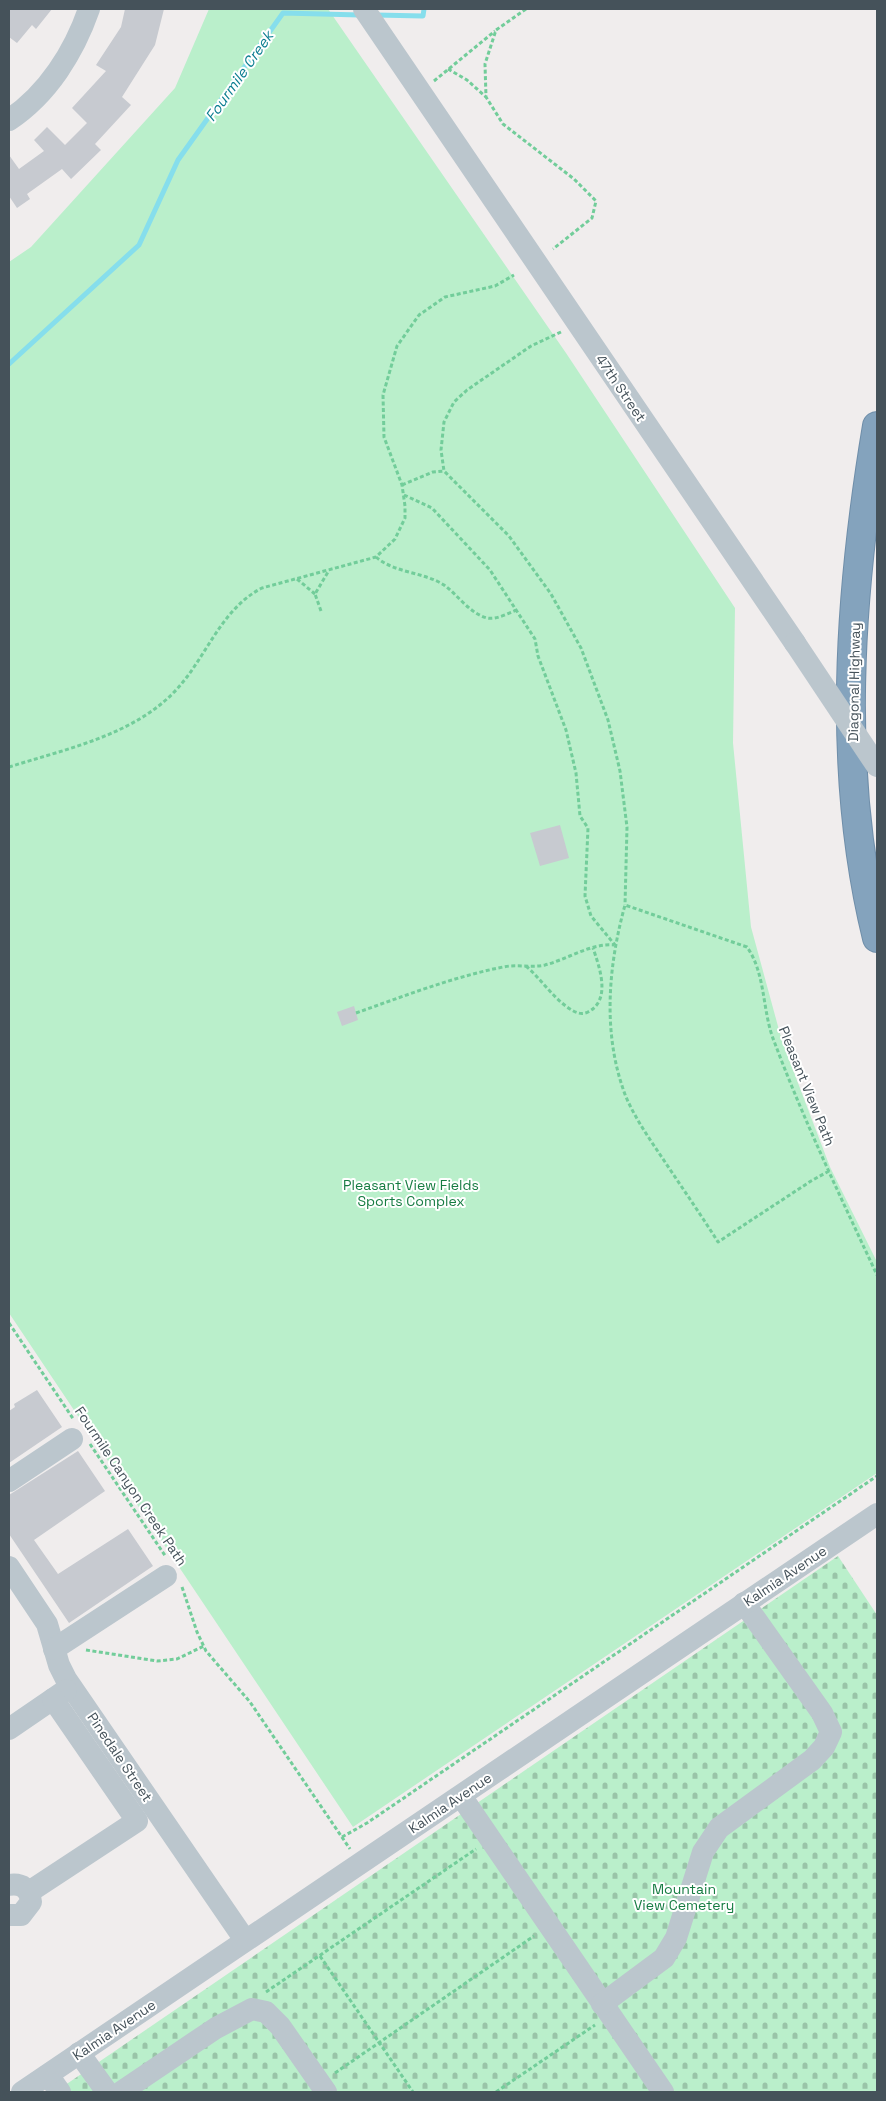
<svg xmlns="http://www.w3.org/2000/svg" width="886" height="2101" font-family="'Space Grotesk',sans-serif">
	<style>
		.green { fill: #baefcb }
		.cemetery { fill: url(#cemetery-stones) }
		.lines { fill: none; stroke-linecap: round; stroke-linejoin: round }
		.stream { stroke: #86deec; stroke-width: 5 }
		.building { fill: #c7cad0 }
		.highway-casing { stroke: #6f8ea9; stroke-width: 30 }
		.path { stroke: #72cd9a; stroke-width: 3; stroke-dasharray: 4 2.5; stroke-linecap: butt }
		.minor { stroke: #bbc6cd; stroke-width: 22 }
		.highway { stroke: #84a3bd; stroke-width: 28 }
		.minor-bridge { stroke: #bbc6cd; stroke-width: 22 }
		.labels { text-anchor: middle; dominant-baseline: central; stroke-width: 4; stroke-linejoin: round; paint-order: stroke }
		.street-label { font-size: 14px; fill: #45525a; stroke: #fff }
		.park-label { font-size: 14px; fill: #167c42; stroke: #fff }
		.water-label { font-size: 15px; font-style: italic; fill: #0c7e91; stroke: #fff }
	</style>
	<defs>
		<pattern id="cemetery-stones" width="16" height="16" patternUnits="userSpaceOnUse" patternTransform="scale(1.25)"><rect width="16" height="16" fill="#baefcb"/><path d="M2 7V4a2 2 0 0 1 4 0v3zM10 15v-3a2 2 0 0 1 4 0v3z" fill="#99c4a8"/></pattern>
	</defs>
	<rect width="100%" height="100%" fill="#f0eded"/>
	<polygon class="green" points="209,9 328,9 566,353 735,608 733,743 751,927 782,1041 830,1167 877,1262 877,1473 353,1827 9,1313 9,262 31,247 175,88"/>
	<polygon class="cemetery" points="838,1556 877,1615 877,2092 55,2092"/>
	<g class="lines">
		<g class="stream">
			<polyline points="376,15 423,16 424,9"/>
			<polyline points="9,364 139,245 178,160 283,13 360,15"/>
		</g>
	</g>
	<g class="building">
		<polygon points="9,9 52,9 36,29 32,25 17,43 9,37"/>
		<polygon points="125,9 164,9 155,45 122,97 131,105 95,144 101,150 71,179 62,169 27,194 30,199 17,208 9,196 9,155 19,169 44,151 34,140 47,127 65,145 87,123 72,108 106,71 96,65 121,27"/>
		<polygon points="560,825 569,858 540,866 530,833"/>
		<polygon points="354,1006 358,1020 342,1026 337,1012"/>
		<polygon points="37,1390 62,1427 9,1463 9,1411 15,1407 14,1404"/>
		<polygon points="78,1451 105,1491 34,1540 58,1574 128,1529 153,1566 69,1623 9,1534 9,1495"/>
	</g>
	<g class="lines">
		<defs>
			<path id="highway" d="M 877,426 C 849,594 836,771 877,938"/>
		</defs>
		<use href="#highway" class="highway-casing"/>
		<g class="path">
			<polyline points="526,9 496,30 485,64 486,97 503,124 574,179 596,201 592,218 553,249"/>
			<polyline points="448,69 467,80 486,97"/>
			<polyline points="434,81 495,31"/>
			<polyline points="561,332 531,346 467,390 454,402 444,422 441,450 444,471 509,536 551,594 581,648 608,720 620,771 627,827 625,905"/>
			<polyline points="402,485 433,472 444,471"/>
			<polyline points="404,495 432,508 490,570 535,639 538,656 566,730 576,773 580,816 588,828 585,896 591,916 615,945"/>
			<path d="M 376,557 C 394,573 424,572 444,585 C 458,595 469,613 487,618 C 497,620 508,613 517,610"/>
			<polyline points="297,579 315,594"/>
			<polyline points="321,611 315,594 328,572"/>
			<path d="M 9,767 C 66,749 135,735 177,689 C 207,656 221,609 262,588 L 376,557 L 395,539 L 405,518 L 405,506 L 402,485 L 384,437 L 383,395 L 397,346 L 419,315 L 445,297 L 495,286 L 514,275"/>
			<path d="M 526,966 C 541,979 553,998 570,1009 C 576,1013 582,1015 588,1012 C 612,1000 599,966 593,948"/>
			<path d="M 356,1013 C 404,996 453,977 503,967 C 517,964 531,968 545,965 C 568,959 591,943 614,945"/>
			<path d="M 829,1171 L 811,1181 L 718,1242 C 701,1215 683,1189 665,1162 C 651,1141 636,1120 626,1097 C 602,1035 608,967 625,905 L 747,947 C 766,974 762,1011 774,1041 C 804,1121 841,1198 877,1275"/>
			<polyline points="9,1323 74,1420"/>
			<polyline points="90,1444 166,1557"/>
			<polyline points="182,1587 197,1632 206,1651 250,1702 350,1849"/>
			<polyline points="86,1650 157,1661 177,1659 204,1646"/>
			<polyline points="342,1837 367,1823 877,1476"/>
			<polyline points="320,1956 413,2092"/>
			<polyline points="266,1992 476,1849"/>
			<polyline points="335,2073 534,1936"/>
			<polyline points="496,2092 595,2025"/>
		</g>
		<g class="minor">
			<polyline points="364,9 795,643"/>
			<path d="M 9,120 C 48,94 74,52 89,9"/>
			<polyline points="9,1481 72,1439"/>
			<polyline points="9,1567 47,1624 59,1665 66,1679 245,1940"/>
			<polyline points="54,1649 166,1576"/>
			<polyline points="9,1729 66,1690"/>
			<polyline points="461,1796 663,2092"/>
			<path d="M 9,1885 C 22,1883 30,1889 31,1902 L 21,1915 L 9,1915"/>
			<polyline points="29,1892 137,1821 53,1699"/>
			<polyline points="602,2004 664,1958 676,1938 703,1852 719,1828 812,1760 824,1747 831,1732 822,1713 744,1603"/>
			<polyline points="79,2053 107,2092"/>
			<polyline points="48,2075 60,2092"/>
			<polyline points="22,2092 877,1514"/>
			<polyline points="121,2092 216,2028 252,2009 266,2012 280,2026 326,2092"/>
		</g>
		<use href="#highway" class="highway"/>
		<polyline class="minor-bridge" points="795,643 877,766"/>
	</g>
	<g class="labels">
		<g class="street-label">
			<text transform="translate(621 388) rotate(56)">47th Street</text>
			<text transform="translate(854 682) rotate(-89)">Diagonal Highway</text>
			<text transform="translate(807 1086) rotate(68)">Pleasant View Path</text>
			<text transform="translate(131 1486) rotate(56)">Fourmile Canyon Creek Path</text>
			<text transform="translate(785 1576) rotate(-34)">Kalmia Avenue</text>
			<text transform="translate(120 1757) rotate(56)">Pinedale Street</text>
			<text transform="translate(450 1803) rotate(-34)">Kalmia Avenue</text>
			<text transform="translate(114 2030) rotate(-34)">Kalmia Avenue</text>
		</g>
		<g class="park-label">
			<text x="411" y="1185">Pleasant View Fields<tspan x="411" dy="16">Sports Complex</tspan></text>
			<text x="684" y="1889">Mountain<tspan x="684" dy="16">View Cemetery</tspan></text>
		</g>
		<g class="water-label">
			<text transform="translate(239 76) rotate(-55)">Fourmile Creek</text>
		</g>
	</g>
	<rect width="886" height="2101" fill="none" stroke="#45525a" stroke-width="20"/>
</svg>
